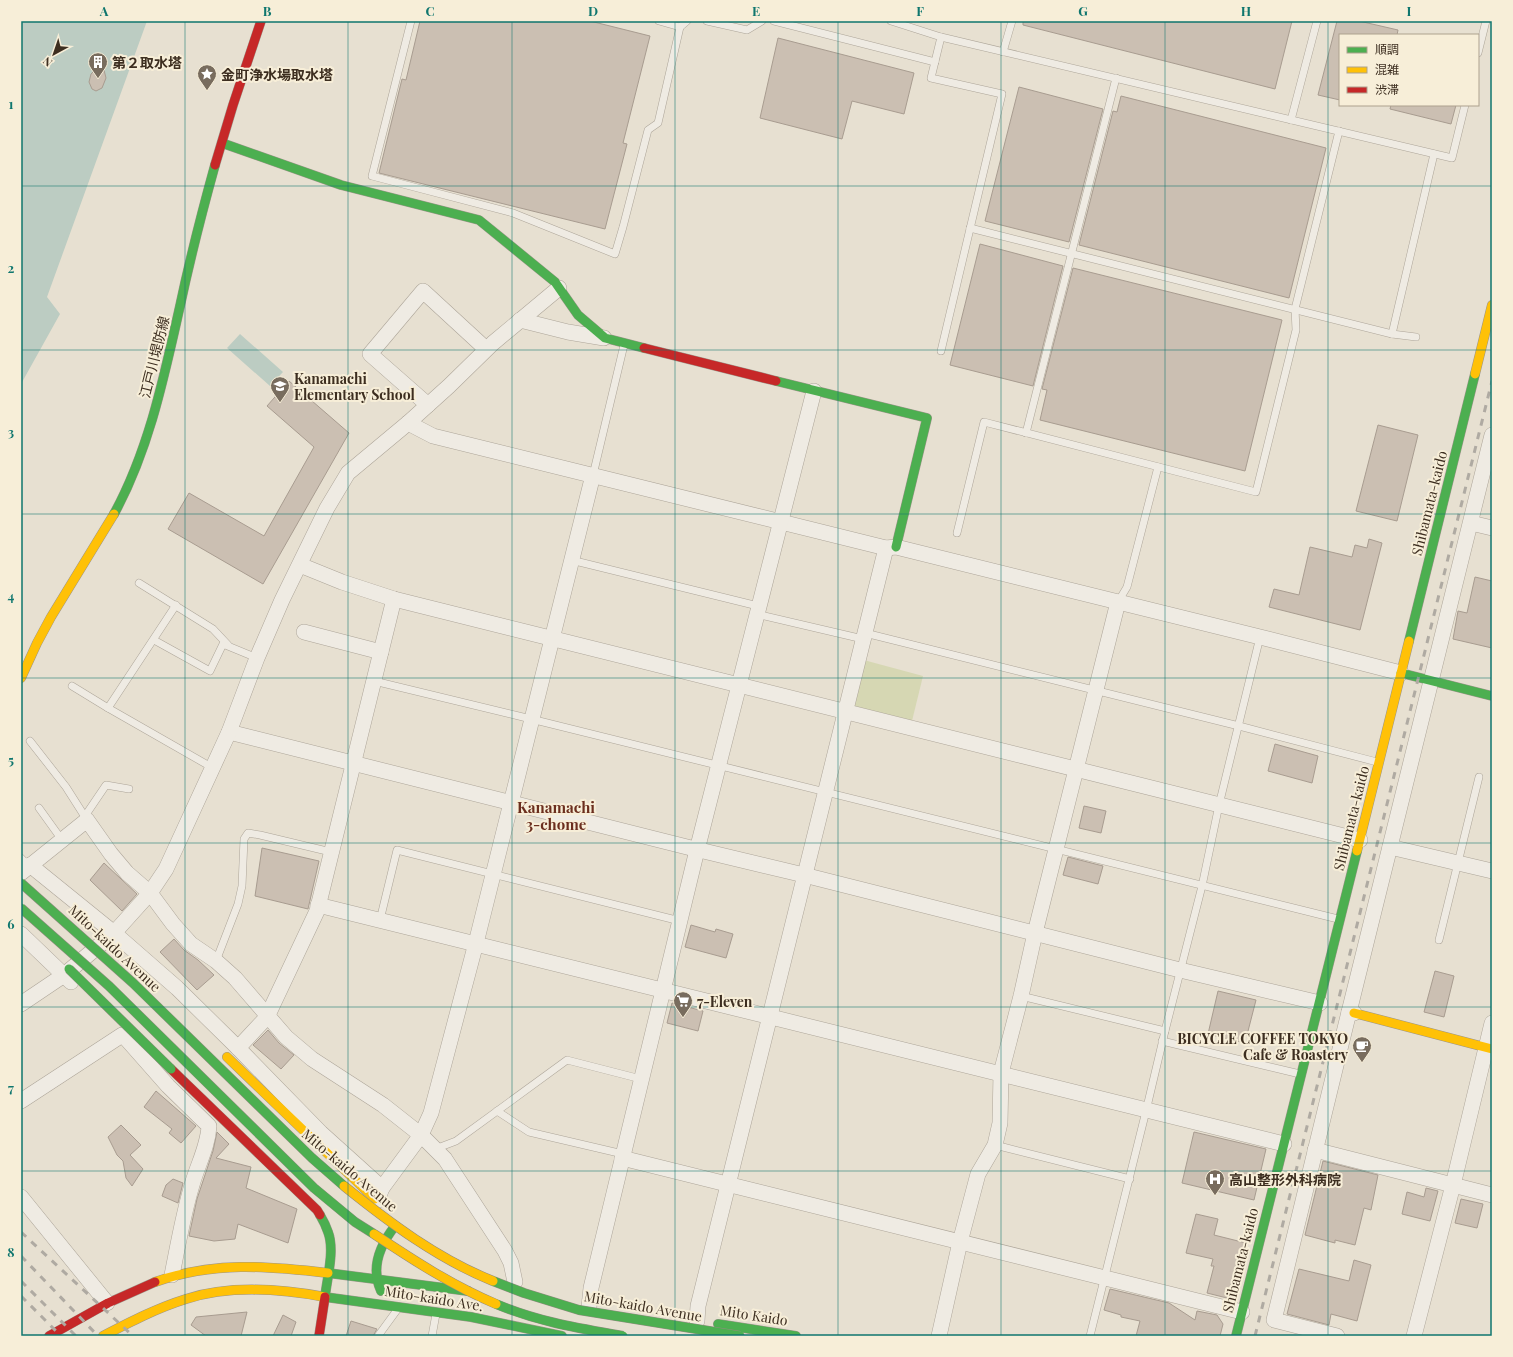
<svg xmlns="http://www.w3.org/2000/svg" width="1513" height="1357" font-family="'Playfair Display','Noto Sans JP',serif">
	<style>
		.green { fill: #d6d7b3 }
		.water { fill: #bcccc2 }
		.building { fill: #cbbfb2; stroke: #a89c90 }
		.lines { fill: none; stroke-linecap: round; stroke-linejoin: round }
		.lane-casing { stroke: #ada599; stroke-width: 8 }
		.street-casing { stroke: #ada599; stroke-width: 16 }
		.fast-casing { stroke: #9c958a; stroke-width: 10 }
		.slow-casing { stroke: #9c958a; stroke-width: 10 }
		.jam-casing { stroke: #9c958a; stroke-width: 10 }
		.lane { stroke: #efebe3; stroke-width: 7 }
		.street { stroke: #efebe3; stroke-width: 15 }
		.fast { stroke: #4caf50; stroke-width: 9 }
		.slow { stroke: #ffc107; stroke-width: 9 }
		.jam { stroke: #c62828; stroke-width: 9 }
		.rail { stroke: #afaaa2; stroke-width: 3; stroke-dasharray: 7 7; stroke-linecap: butt }
		.fast-bridge-casing { stroke: #928b80; stroke-width: 10; stroke-linecap: butt }
		.slow-bridge-casing { stroke: #928b80; stroke-width: 10; stroke-linecap: butt }
		.fast-bridge { stroke: #4caf50; stroke-width: 9 }
		.slow-bridge { stroke: #ffc107; stroke-width: 9 }
		.grid { fill: none; stroke: #0f766e; stroke-width: 1; stroke-opacity: 0.55 }
		.labels { text-anchor: middle; dominant-baseline: central; stroke-width: 4; stroke-linejoin: round; paint-order: stroke }
		.poi-label { font-size: 14px; font-weight: bold; fill: #3d2e20; stroke: #f7eed8; text-anchor: start }
		.street-label { font-size: 14px; fill: #3d2e20; stroke: #f7eed8 }
		.neighbourhood-label { font-size: 15px; font-weight: bold; fill: #6b2e1e; stroke: #f7eed8 }
		.neatline { fill: none; stroke: #0f766e; stroke-width: 1.5 }
		.grid-label { font-size: 13px; text-anchor: middle; font-weight: bold; fill: #0f766e }
	</style>
	<rect width="100%" height="100%" fill="#e7e0d1"/>
	<polygon class="green" points="860,659 923,676 912,721 850,706"/>
	<g class="water">
		<polygon points="21,21 147,21 47,297 60,314 21,384"/>
		<polygon points="240,334 283,372 270,386 227,348"/>
	</g>
	<g class="building">
		<polygon points="420,21 590,21 650,36 623,143 627,144 605,229 379,173 402,79 406,80"/>
		<polygon points="1023,21 1292,21 1275,89 1023,25"/>
		<polygon points="1337,21 1359,21 1398,30 1397,35 1340,35 1340,100 1318,95"/>
		<polygon points="778,38 914,73 904,114 852,101 842,139 760,118"/>
		<polygon points="97,68 104,70 106,78 102,88 96,91 92,89 89,82 91,74"/>
		<polygon points="1019,87 1103,109 1069,242 985,221"/>
		<polygon points="1121,96 1326,148 1289,298 1079,245 1113,111 1117,112"/>
		<polygon points="1391,105 1456,105 1451,124 1390,109"/>
		<polygon points="980,244 1063,266 1033,386 950,365"/>
		<polygon points="1073,268 1282,320 1245,471 1040,420 1047,390 1042,389"/>
		<polygon points="289,381 349,433 263,584 168,529 189,493 264,536 314,447 267,406"/>
		<polygon points="1378,425 1418,435 1397,521 1356,511"/>
		<polygon points="1369,539 1382,543 1360,630 1269,607 1274,589 1299,595 1310,547 1352,557 1355,545 1367,548"/>
		<polygon points="1475,577 1492,581 1492,648 1453,639 1458,611 1467,613"/>
		<polygon points="1275,744 1318,756 1312,783 1268,771"/>
		<polygon points="1084,806 1106,811 1101,833 1079,828"/>
		<polygon points="262,848 319,861 308,909 255,896"/>
		<polygon points="1068,857 1103,866 1098,884 1063,875"/>
		<polygon points="104,863 137,894 122,911 90,880"/>
		<polygon points="691,925 715,932 716,929 733,934 726,958 685,947"/>
		<polygon points="174,939 184,950 198,960 214,975 197,990 160,952"/>
		<polygon points="1435,971 1454,976 1444,1017 1424,1012"/>
		<polygon points="1218,991 1256,1000 1247,1035 1243,1034 1241,1042 1208,1034"/>
		<polygon points="672,1003 703,1011 698,1031 667,1023"/>
		<polygon points="268,1030 279,1043 294,1055 281,1069 253,1045"/>
		<polygon points="156,1091 196,1126 181,1143 169,1133 172,1129 144,1107"/>
		<polygon points="121,1125 141,1145 130,1155 143,1169 132,1186 126,1178 123,1161 117,1155 108,1137"/>
		<polygon points="217,1132 229,1144 216,1158 251,1167 246,1188 297,1209 288,1243 238,1224 235,1239 214,1241 189,1236 197,1199 213,1151"/>
		<polygon points="1194,1132 1266,1149 1254,1200 1182,1183"/>
		<polygon points="1323,1161 1378,1175 1371,1210 1364,1208 1355,1245 1335,1240 1335,1243 1305,1235"/>
		<polygon points="173,1179 183,1183 178,1203 162,1196 166,1185"/>
		<polygon points="1426,1188 1438,1191 1430,1221 1402,1214 1407,1192 1424,1197"/>
		<polygon points="1461,1199 1483,1204 1477,1228 1455,1223"/>
		<polygon points="1196,1214 1218,1219 1214,1235 1246,1243 1234,1293 1227,1298 1207,1293 1214,1266 1211,1266 1213,1259 1186,1253"/>
		<polygon points="1354,1260 1371,1265 1357,1321 1331,1314 1329,1325 1287,1314 1299,1269 1349,1281"/>
		<polygon points="1110,1289 1169,1303 1195,1320 1197,1311 1217,1315 1223,1324 1220,1336 1136,1336 1140,1321 1121,1317 1121,1315 1104,1310"/>
		<polygon points="247,1312 241,1336 206,1336 191,1325 196,1317"/>
		<polygon points="283,1315 296,1322 291,1336 273,1336"/>
		<polygon points="351,1321 377,1329 373,1336 346,1336"/>
	</g>
	<g class="lines">
		<defs>
			<g id="lane">
				<polyline points="411,21 372,176 513,213 615,254 623,227 648,130 658,123 680,27"/>
				<polyline points="659,21 680,27 687,21"/>
				<polyline points="707,21 747,30 762,21"/>
				<polyline points="774,21 935,62"/>
				<polyline points="891,21 941,37 931,78 1002,94 941,351"/>
				<polyline points="941,37 1452,158 1465,105"/>
				<polyline points="1003,52 1012,21"/>
				<polyline points="1478,53 1486,21"/>
				<polyline points="1291,120 1317,21"/>
				<polyline points="970,228 1392,334 1416,337"/>
				<polyline points="1392,334 1434,154"/>
				<polyline points="1026,433 1116,78"/>
				<polyline points="593,475 624,345"/>
				<polyline points="957,533 984,422 1256,492 1296,330 1295,309 1339,131"/>
				<polyline points="571,560 758,606"/>
				<polyline points="139,583 213,629 228,645"/>
				<polyline points="1118,602 1127,587 1158,467"/>
				<polyline points="176,605 108,708 213,768"/>
				<polyline points="756,614 863,639"/>
				<polyline points="865,633 1239,726 1377,762"/>
				<polyline points="154,640 210,671 223,644 257,658"/>
				<polyline points="374,681 531,719 1338,919"/>
				<polyline points="72,686 108,708"/>
				<polyline points="30,741 66,787 87,820"/>
				<polyline points="39,808 62,840"/>
				<polyline points="85,816 106,785 129,789"/>
				<polyline points="21,858 29,866"/>
				<polyline points="380,920 397,850 680,921"/>
				<polyline points="1439,940 1479,777"/>
				<polyline points="216,961 238,904 242,886 244,839 248,833 260,835 331,852"/>
				<polyline points="1021,996 1165,1031"/>
				<polyline points="1162,1041 1300,1074"/>
				<polyline points="497,1111 529,1132 623,1154"/>
				<polyline points="995,1145 1130,1179"/>
				<polyline points="435,1149 456,1141 567,1060 641,1079"/>
				<polyline points="378,1336 397,1310"/>
				<polyline points="432,1336 436,1314"/>
				<polyline points="1090,1336 1146,1111 1165,1031 1202,886 1219,805 1260,637"/>
			</g>
			<g id="street">
				<polyline points="520,320 568,332 604,338"/>
				<polyline points="428,405 370,354 423,291 486,349"/>
				<polyline points="408,423 433,436 886,548 896,547 1260,637 1401,673"/>
				<polyline points="1471,523 1492,528"/>
				<polyline points="300,565 342,582 394,599 1360,840"/>
				<polyline points="304,632 381,652"/>
				<polyline points="229,732 691,848 804,875 1180,970 1320,1003"/>
				<polyline points="1390,847 1492,871"/>
				<polyline points="30,865 114,933 177,988 238,1048 321,1133 382,1188"/>
				<polyline points="21,873 87,820 111,854 127,873 150,893 173,924 191,944 216,961 235,978 286,1037 312,1059 383,1105 421,1135 445,1159 505,1251 511,1263 515,1282"/>
				<polyline points="318,905 1284,1144"/>
				<polyline points="21,934 71,982"/>
				<polyline points="21,1004 64,975 114,933 150,893 166,869 229,732 257,658 282,600 327,508 348,473 408,423 449,386 493,343 559,288"/>
				<polyline points="1354,1013 1349,1012 1492,435"/>
				<path d="M 123,1035 L 168,1086 L 209,1126 C 208,1147 197,1166 192,1185 C 183,1215 178,1245 172,1275"/>
				<polyline points="238,1048 267,1017 317,911 394,599"/>
				<polyline points="21,1101 122,1035"/>
				<polyline points="1315,1150 1492,1195"/>
				<polyline points="622,1158 1242,1312"/>
				<polyline points="21,1197 107,1303"/>
				<polyline points="377,1201 382,1188 421,1135 431,1113 476,943 593,475"/>
				<polyline points="589,1307 591,1288 697,850 814,391"/>
				<polyline points="697,1321 698,1306 886,548"/>
				<polyline points="939,1336 960,1242 978,1174 995,1145 1000,1123 1001,1073 1021,996 1035,933 1118,602"/>
				<polyline points="1337,1336 1274,1320 1349,1012"/>
				<polyline points="1414,1336 1453,1185 1492,1023"/>
			</g>
			<g id="fast">
				<polyline points="222,143 341,185 479,220 555,282 578,315 605,338 644,348"/>
				<polyline points="776,381 927,418 896,547"/>
				<path d="M 114,514 C 149,450 164,377 180,306 C 190,259 202,212 215,165"/>
				<polyline points="1409,641 1475,374"/>
				<polyline points="1401,673 1492,696"/>
				<path d="M 320,1215 C 323,1220 326,1226 328,1232 C 335,1250 327,1278 325,1297 L 471,1317 L 562,1336"/>
				<polyline points="328,1273 468,1291"/>
				<path d="M 381,1291 C 370,1267 380,1245 395,1226"/>
				<polyline points="718,1324 796,1336"/>
				<polyline points="1236,1336 1357,851"/>
			</g>
			<g id="slow">
				<polyline points="1475,374 1492,305"/>
				<polyline points="21,678 37,643 51,617 114,514"/>
				<polyline points="1357,851 1409,641"/>
				<polyline points="1354,1013 1492,1049"/>
				<polyline points="227,1057 375,1199"/>
				<path d="M 155,1282 C 214,1261 267,1266 328,1273"/>
				<path d="M 103,1336 C 130,1322 157,1308 186,1299 C 229,1285 282,1289 325,1297"/>
			</g>
			<g id="jam">
				<polyline points="215,165 233,105 261,21"/>
				<polyline points="644,348 776,381"/>
				<polyline points="171,1069 317,1210 320,1215"/>
				<polyline points="49,1336 108,1303 155,1282"/>
				<polyline points="319,1336 325,1297"/>
			</g>
		</defs>
		<use href="#lane" class="lane-casing"/>
		<use href="#street" class="street-casing"/>
		<use href="#fast" class="fast-casing"/>
		<use href="#slow" class="slow-casing"/>
		<use href="#jam" class="jam-casing"/>
		<use href="#lane" class="lane"/>
		<use href="#street" class="street"/>
		<use href="#fast" class="fast"/>
		<use href="#slow" class="slow"/>
		<use href="#jam" class="jam"/>
		<g class="rail">
			<polyline points="21,1232 133,1336"/>
			<polyline points="21,1256 98,1336"/>
			<polyline points="21,1281 76,1336"/>
			<polyline points="21,1296 61,1336"/>
			<polyline points="1255,1336 1492,381"/>
		</g>
		<defs>
			<g id="fast-bridge">
				<polyline points="21,883 133,983 312,1158 344,1186"/>
				<polyline points="21,908 109,986 314,1188 355,1222 374,1234"/>
				<polyline points="69,969 171,1069"/>
				<polyline points="493,1281 524,1293 579,1310 740,1336"/>
				<path d="M 496,1304 C 539,1322 578,1328 623,1336"/>
			</g>
			<g id="slow-bridge">
				<path d="M 344,1186 C 390,1223 438,1259 493,1281"/>
				<path d="M 374,1234 C 413,1260 453,1286 496,1304"/>
			</g>
		</defs>
		<use href="#fast-bridge" class="fast-bridge-casing"/>
		<use href="#slow-bridge" class="slow-bridge-casing"/>
		<use href="#fast-bridge" class="fast-bridge"/>
		<use href="#slow-bridge" class="slow-bridge"/>
	</g>
	<path class="grid" d="M 185,21 L 185,1336M 348,21 L 348,1336M 512,21 L 512,1336M 675,21 L 675,1336M 838,21 L 838,1336M 1001,21 L 1001,1336M 1165,21 L 1165,1336M 1328,21 L 1328,1336M 21,186 L 1492,186M 21,350 L 1492,350M 21,514 L 1492,514M 21,678 L 1492,678M 21,843 L 1492,843M 21,1007 L 1492,1007M 21,1171 L 1492,1171"/>
	<defs>
		<symbol id="building-pin" viewBox="-11 -11 22 30"><path d="M0 17L-7.5 6A9.5 9.5 0 1 1 7.5 6Z" fill="#786c5e" stroke="#f7eed8"/><path d="M-4-6H4V6H1V3H-1V6H-4ZM-2.5-4.3h1.7v1.8h-1.7ZM.8-4.3h1.7v1.8H.8ZM-2.5-1h1.7V.8h-1.7ZM.8-1h1.7V.8H.8Z" fill="#fff"/></symbol>
		<symbol id="sight-pin" viewBox="-11 -11 22 30"><path d="M0 17L-7.5 6A9.5 9.5 0 1 1 7.5 6Z" fill="#786c5e" stroke="#f7eed8"/><path d="M0-6L1.8-2.2L6-1.7L2.9 1.2L3.7 5.4L0 3.3L-3.7 5.4L-2.9 1.2L-6-1.7L-1.8-2.2Z" fill="#fff"/></symbol>
		<symbol id="school-pin" viewBox="-11 -11 22 30"><path d="M0 17L-7.5 6A9.5 9.5 0 1 1 7.5 6Z" fill="#786c5e" stroke="#f7eed8"/><path d="M0-5L7-2L0 1L-7-2ZM-4 1L0 2.5L4 1V4Q0 6-4 4Z" fill="#fff"/></symbol>
		<symbol id="supermarket-pin" viewBox="-11 -11 22 30"><path d="M0 17L-7.5 6A9.5 9.5 0 1 1 7.5 6Z" fill="#786c5e" stroke="#f7eed8"/><path d="M-6-5.5h2.5l.6 2H6L4.5 2H-2.5L-4.4-4H-6ZM-1.5 3.2a1.3 1.3 0 1 0 .1 0ZM3 3.2a1.3 1.3 0 1 0 .1 0Z" fill="#fff"/></symbol>
		<symbol id="cafe-pin" viewBox="-11 -11 22 30"><path d="M0 17L-7.5 6A9.5 9.5 0 1 1 7.5 6Z" fill="#786c5e" stroke="#f7eed8"/><path d="M-5.5-4.5H6V0H3Q3 3.5 0 3.5H-2.5Q-5.5 3.5-5.5 0ZM3-3.2v2h1.7v-2ZM-6 4.5H4V6H-6Z" fill="#fff"/></symbol>
		<symbol id="hospital-pin" viewBox="-11 -11 22 30"><path d="M0 17L-7.5 6A9.5 9.5 0 1 1 7.5 6Z" fill="#786c5e" stroke="#f7eed8"/><path d="M-5-5h3v3.5h4V-5h3V5h-3V1.5h-4V5h-3Z" fill="#fff"/></symbol>
	</defs>
	<g fill-rule="evenodd">
		<use href="#building-pin" x="87" y="51" width="22" height="30"/>
		<use href="#sight-pin" x="196" y="63" width="22" height="30"/>
		<use href="#school-pin" x="269" y="375" width="22" height="30"/>
		<use href="#supermarket-pin" x="672" y="990" width="22" height="30"/>
		<use href="#cafe-pin" x="1351" y="1035" width="22" height="30"/>
		<use href="#hospital-pin" x="1204" y="1168" width="22" height="30"/>
	</g>
	<g class="labels">
		<g class="poi-label">
			<text x="112" y="62">第２取水塔</text>
			<text x="221" y="74">金町浄水場取水塔</text>
			<text x="294" y="378">Kanamachi<tspan x="294" dy="16">Elementary School</tspan></text>
			<text x="697" y="1001">7-Eleven</text>
			<text x="1348" y="1038" text-anchor="end">BICYCLE COFFEE TOKYO<tspan x="1348" dy="16">Cafe &amp; Roastery</tspan></text>
			<text x="1229" y="1179">高山整形外科病院</text>
		</g>
		<g class="street-label">
			<text transform="translate(154 357) rotate(-76)">江戸川堤防線</text>
			<text transform="translate(1429 503) rotate(-76)">Shibamata-kaido</text>
			<text transform="translate(1351 818) rotate(-76)">Shibamata-kaido</text>
			<text transform="translate(115 948) rotate(43)">Mito-kaido Avenue</text>
			<text transform="translate(350 1170) rotate(40)">Mito-kaido Avenue</text>
			<text transform="translate(1240 1260) rotate(-76)">Shibamata-kaido</text>
			<text transform="translate(434 1298) rotate(9)">Mito-kaido Ave.</text>
			<text transform="translate(643 1306) rotate(10)">Mito-kaido Avenue</text>
			<text transform="translate(754 1315) rotate(9)">Mito Kaido</text>
		</g>
		<g class="neighbourhood-label">
			<text x="556" y="807">Kanamachi<tspan x="556" dy="17">3-chome</tspan></text>
		</g>
	</g>
	<rect width="1513" height="1357" fill="none" stroke="#f7eed8" stroke-width="44"/>
	<rect x="1339" y="34" width="140" height="72" fill="#f7eed8" stroke="#ada18e"/>
	<rect x="1347" y="47" width="20" height="6" fill="#4caf50" stroke="#ada18e"/>
	<text x="1375" y="54" font-size="12" fill="#3d2e20">順調</text>
	<rect x="1347" y="67" width="20" height="6" fill="#ffc107" stroke="#ada18e"/>
	<text x="1375" y="74" font-size="12" fill="#3d2e20">混雑</text>
	<rect x="1347" y="87" width="20" height="6" fill="#c62828" stroke="#ada18e"/>
	<text x="1375" y="94" font-size="12" fill="#3d2e20">渋滞</text>
	<g transform="translate(54 54) rotate(220)" stroke="#f7eed8" stroke-width="3" paint-order="stroke">
	<path d="M0-3L7 15L0 10L-7 15Z" fill="#3d2e20"/>
	<text y="-6" font-size="11" font-weight="bold" text-anchor="middle" fill="#3d2e20">N</text>
	</g>
	<rect x="22" y="22" width="1469" height="1313" class="neatline"/>
	<g class="grid-label">
		<text x="104" y="16">A</text>
		<text x="267" y="16">B</text>
		<text x="430" y="16">C</text>
		<text x="593" y="16">D</text>
		<text x="756" y="16">E</text>
		<text x="920" y="16">F</text>
		<text x="1083" y="16">G</text>
		<text x="1246" y="16">H</text>
		<text x="1409" y="16">I</text>
		<text x="11" y="109">1</text>
		<text x="11" y="273">2</text>
		<text x="11" y="437">3</text>
		<text x="11" y="601">4</text>
		<text x="11" y="765">5</text>
		<text x="11" y="929">6</text>
		<text x="11" y="1093">7</text>
		<text x="11" y="1257">8</text>
	</g>
</svg>
